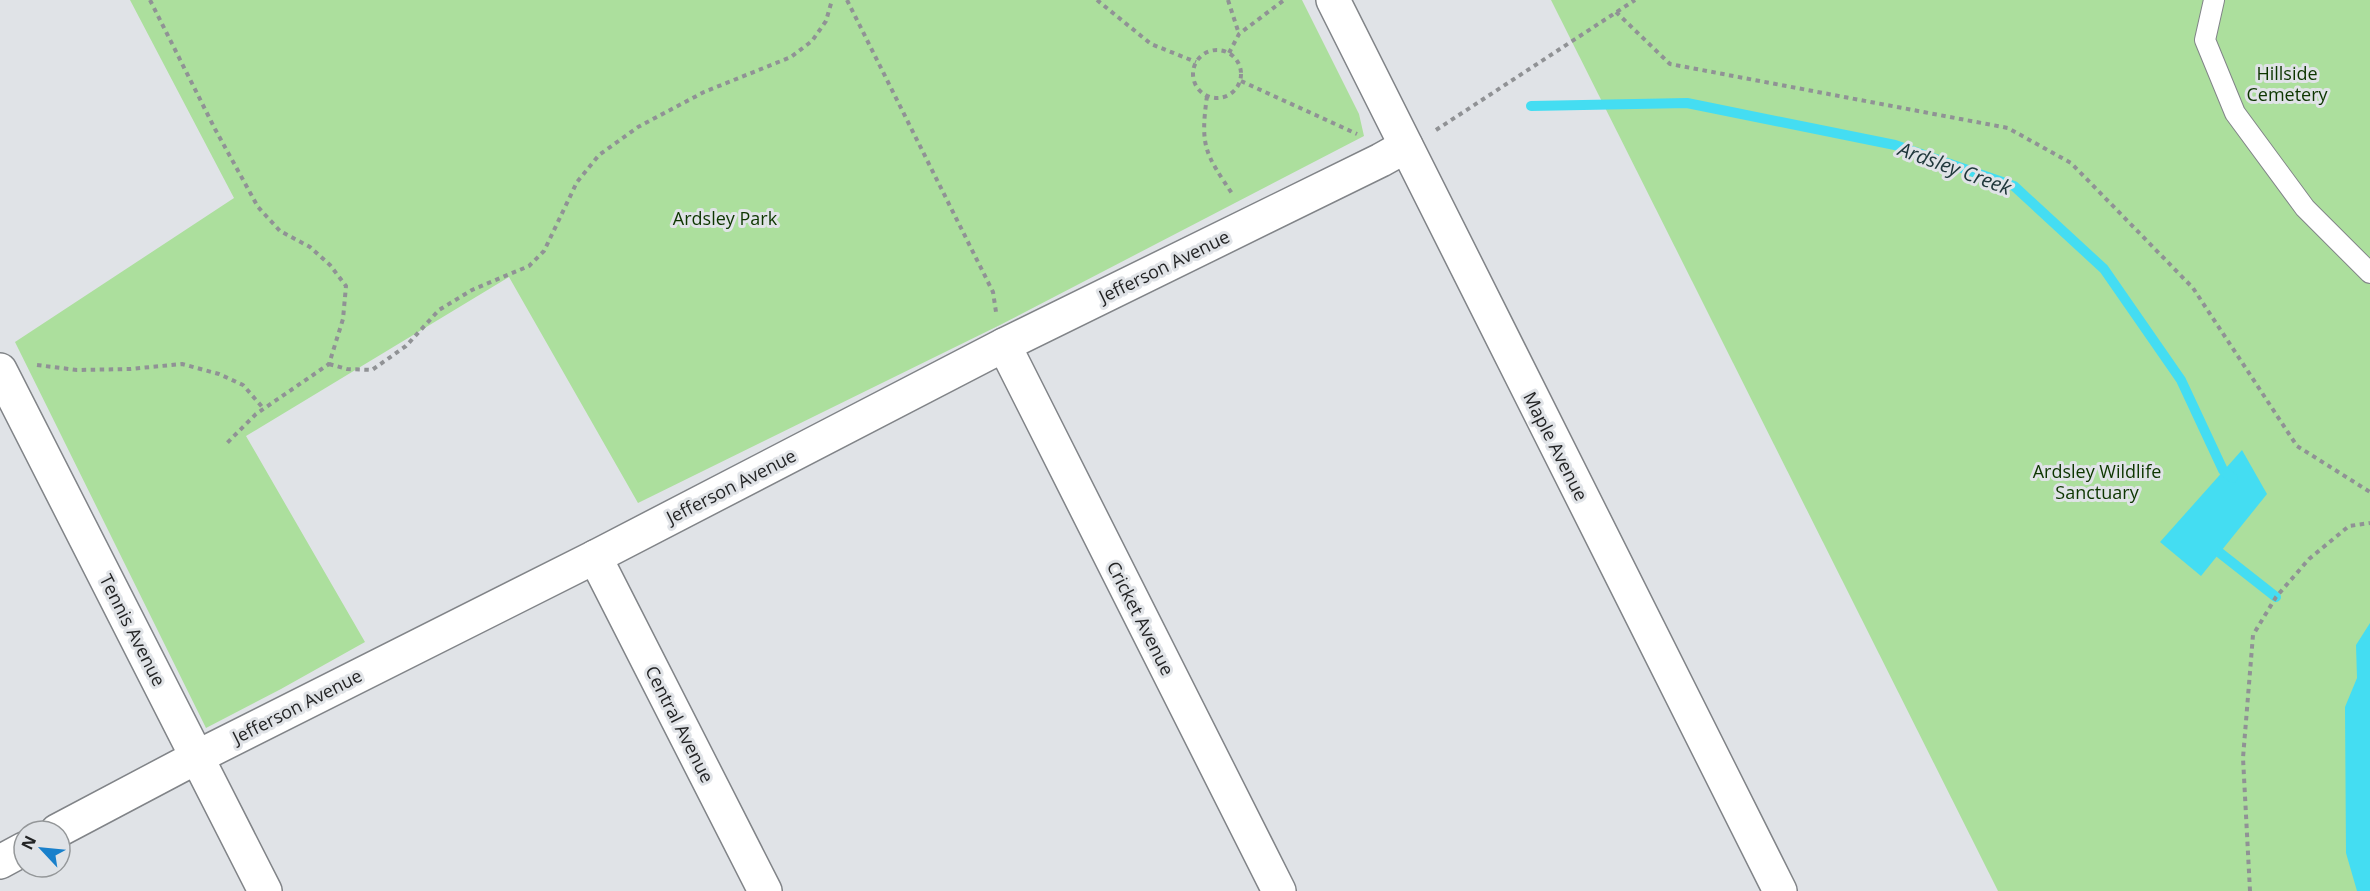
<svg xmlns="http://www.w3.org/2000/svg" width="2370" height="891" font-family="'Open Sans',sans-serif">
	<style>
		.green { fill: #acdf9d }
		.water { fill: #44ddf2 }
		.lines { fill: none; stroke-linecap: round; stroke-linejoin: round }
		.stream { stroke: #44ddf2; stroke-width: 10 }
		.lane-casing { stroke: #818488; stroke-width: 22 }
		.street-casing { stroke: #818488; stroke-width: 36 }
		.path { stroke: #909295; stroke-width: 4; stroke-dasharray: 4.5 4.5; stroke-linecap: butt }
		.lane { stroke: #fff; stroke-width: 20 }
		.street { stroke: #fff; stroke-width: 33 }
		.labels { text-anchor: middle; dominant-baseline: central; stroke-width: 6; stroke-linejoin: round; paint-order: stroke }
		.park-label { font-size: 18px; fill: #0d3600; stroke: #e0e3e7 }
		.street-label { font-size: 18px; fill: #232425; stroke: #e0e3e7 }
		.water-label { font-size: 20px; font-style: italic; fill: #20383c; stroke: #e0e3e7 }
	</style>
	<rect width="100%" height="100%" fill="#e0e3e7"/>
	<g class="green">
		<polygon points="130,0 1302,0 1359,114 1364,136 1000,325 638,503 509,277 246,436 365,642 281,689 206,728 15,342 234,198"/>
		<polygon points="1551,0 2370,0 2370,891 1998,891"/>
	</g>
	<g class="water">
		<polygon points="2242,450 2267,494 2201,576 2160,542"/>
		<polygon points="2370,623 2370,891 2357,891 2346,853 2345,707 2357,678 2356,645"/>
	</g>
	<g class="lines">
		<g class="stream">
			<polyline points="1531,106 1687,103 1895,145 2014,186 2104,269 2181,380 2223,470 2233,478"/>
			<polyline points="2220,553 2276,597"/>
		</g>
		<defs>
			<polyline id="lane" points="2214,0 2205,40 2235,113 2305,208 2370,273"/>
			<g id="street">
				<polyline points="1333,0 1780,891"/>
				<polyline points="1004,345 1279,891"/>
				<polyline points="0,370 265,891"/>
				<polyline points="595,557 765,891"/>
				<polyline points="57,831 197,757 595,557 1004,345 1381,160 1406,146"/>
				<polyline points="0,862 24,849"/>
			</g>
		</defs>
		<use href="#lane" class="lane-casing"/>
		<use href="#street" class="street-casing"/>
		<g class="path">
			<polyline points="150,0 215,129 258,207 280,231 310,247 330,265 346,286 343,319 329,364 256,414 226,444"/>
			<polyline points="847,0 993,292 996,312"/>
			<polyline points="1097,0 1151,44 1196,62"/>
			<polyline points="1228,0 1239,34"/>
			<polyline points="1616,12 1670,64 2008,128 2071,163 2193,288 2297,446 2370,492"/>
			<circle cx="1217" cy="74" r="24"/>
			<polyline points="1229,53 1239,34 1284,0"/>
			<polyline points="1241,81 1357,134"/>
			<path d="M 1207,96 C 1200,147 1205,153 1233,195"/>
			<polyline points="1436,130 1635,0"/>
			<polyline points="329,364 347,369 372,370 406,346 439,310 472,290 529,266 544,251 577,182 599,155 638,127 704,92 791,57 812,41 826,21 832,0"/>
			<polyline points="37,365 77,370 130,369 182,364 219,374 243,385 264,409"/>
			<polyline points="2250,891 2243,758 2253,635 2276,597 2309,559 2349,526 2370,523"/>
		</g>
		<use href="#lane" class="lane"/>
		<use href="#street" class="street"/>
	</g>
	<g class="labels">
		<g class="park-label">
			<text x="2287" y="73">Hillside<tspan x="2287" dy="21">Cemetery</tspan></text>
			<text x="725" y="218">Ardsley Park</text>
			<text x="2097" y="471">Ardsley Wildlife<tspan x="2097" dy="21">Sanctuary</tspan></text>
		</g>
		<g class="street-label">
			<text transform="translate(1164 266) rotate(-26)">Jefferson Avenue</text>
			<text transform="translate(1556 446) rotate(63)">Maple Avenue</text>
			<text transform="translate(731 486) rotate(-27)">Jefferson Avenue</text>
			<text transform="translate(1141 618) rotate(63)">Cricket Avenue</text>
			<text transform="translate(133 630) rotate(63)">Tennis Avenue</text>
			<text transform="translate(297 706) rotate(-27)">Jefferson Avenue</text>
			<text transform="translate(680 724) rotate(63)">Central Avenue</text>
		</g>
		<g class="water-label">
			<text transform="translate(1955 168) rotate(20)">Ardsley Creek</text>
		</g>
	</g>
	<g transform="translate(42 849) rotate(296)"><circle r="28" fill="#e0e3e7" stroke="#949799" stroke-width="1.5"/>
	<path d="M0-4.5L10 22L0 15L-10 22Z" fill="#1980cb"/>
	<text y="-9" font-size="16" font-weight="bold" text-anchor="middle" fill="#232425">N</text>
	</g>
</svg>
